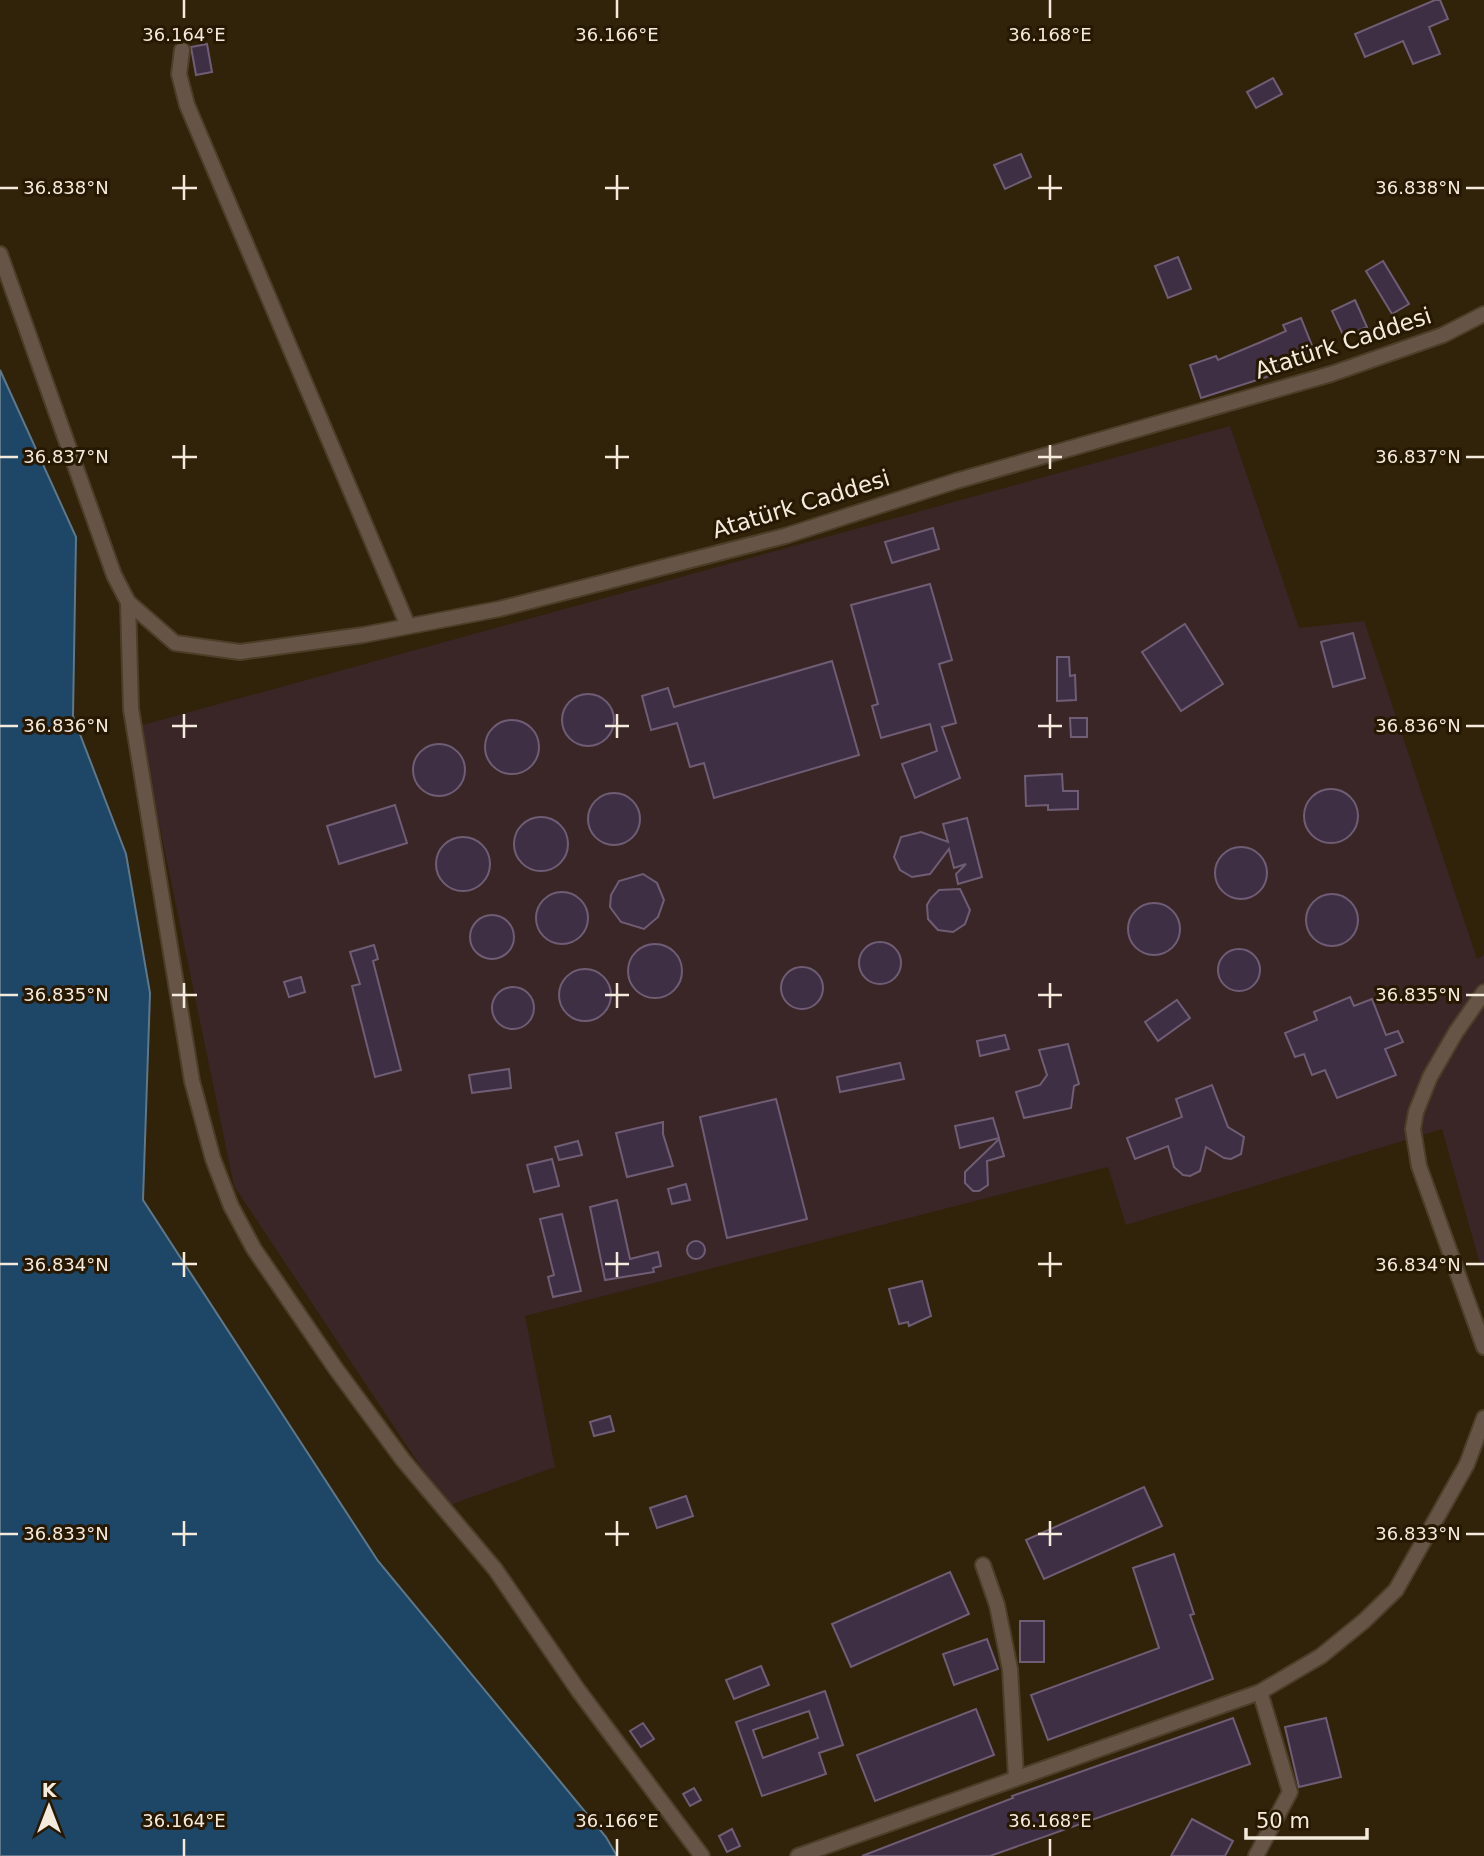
<svg xmlns="http://www.w3.org/2000/svg" width="1484" height="1856" font-family="'DejaVu Sans',sans-serif">
	<style>
		.industrial { fill: #3a2627 }
		.water { fill: #1d4667; stroke: #5e788a; stroke-width: 2 }
		.building { fill: #3f2f44; stroke: #6f5d75; stroke-width: 2; fill-rule: evenodd }
		.lines { fill: none; stroke-linecap: round; stroke-linejoin: round }
		.street-casing { stroke: #4c3e28; stroke-width: 18 }
		.street { stroke: #665546; stroke-width: 14 }
		.ticks { fill: none; stroke: #f5ebdd; stroke-width: 2.5 }
		.labels { text-anchor: middle; dominant-baseline: central; stroke-width: 6; stroke-linejoin: round; paint-order: stroke }
		.street-label { font-size: 23px; fill: #f5ebdd; stroke: #271802 }
		.ticks-label { font-size: 18px; text-anchor: middle; fill: #f5ebdd; stroke: #271802; stroke-width: 6; stroke-linejoin: round; paint-order: stroke }
	</style>
	<rect width="100%" height="100%" fill="#31220a"/>
	<polygon class="industrial" points="1230,426 1299,628 1364,621 1477,959 1484,955 1484,1263 1480,1264 1442,1129 1126,1225 1108,1167 525,1316 555,1467 447,1506 234,1186 139,726"/>
	<polygon class="water" points="0,370 76,537 73,716 126,854 150,993 143,1200 378,1561 606,1837 617,1856 0,1856"/>
	<g class="building">
		<polygon points="1435,0 1440,0 1448,19 1429,27 1440,54 1413,64 1403,41 1365,57 1355,34"/>
		<polygon points="207,44 212,72 196,75 191,47"/>
		<polygon points="1273,78 1282,94 1256,108 1247,92"/>
		<polygon points="1021,154 1031,177 1005,189 994,165"/>
		<polygon points="1178,257 1191,289 1168,298 1155,266"/>
		<polygon points="1383,261 1409,304 1392,314 1366,271"/>
		<polygon points="1355,300 1367,327 1344,337 1332,311"/>
		<polygon points="1301,318 1315,353 1295,360 1298,367 1201,398 1190,365 1216,356 1218,360 1261,342 1286,331 1283,325"/>
		<polygon points="933,528 939,549 892,563 885,542"/>
		<polygon points="930,584 952,660 939,664 956,723 942,727 960,778 915,798 902,764 937,751 930,724 881,738 872,706 878,704 851,605"/>
		<polygon points="1185,624 1223,684 1181,711 1142,652"/>
		<polygon points="1353,633 1365,678 1333,687 1321,642"/>
		<polygon points="1057,657 1069,657 1070,676 1075,675 1076,700 1057,701"/>
		<polygon points="832,661 859,755 714,798 704,763 690,767 677,723 651,730 642,696 668,688 674,707"/>
		<circle cx="588" cy="720" r="26"/>
		<polygon points="1070,718 1087,718 1087,737 1071,737"/>
		<circle cx="512" cy="747" r="27"/>
		<circle cx="439" cy="770" r="26"/>
		<polygon points="1062,774 1063,791 1078,791 1078,809 1048,810 1048,805 1026,806 1025,776"/>
		<circle cx="1331" cy="816" r="27"/>
		<circle cx="614" cy="819" r="26"/>
		<polygon points="395,805 407,843 339,864 327,826"/>
		<circle cx="541" cy="844" r="27"/>
		<polygon points="967,818 982,877 958,884 956,874 966,864 954,868 949,849 930,874 912,877 900,870 894,857 901,837 921,832 948,842 943,824"/>
		<circle cx="463" cy="864" r="27"/>
		<circle cx="1241" cy="873" r="26"/>
		<polygon points="643,874 657,883 664,900 658,917 644,929 621,922 610,907 611,895 619,881"/>
		<polygon points="960,889 970,910 965,924 953,932 938,930 928,919 927,905 931,898 939,890"/>
		<circle cx="562" cy="918" r="26"/>
		<circle cx="1332" cy="920" r="26"/>
		<circle cx="1154" cy="929" r="26"/>
		<circle cx="492" cy="937" r="22"/>
		<circle cx="880" cy="963" r="21"/>
		<circle cx="655" cy="971" r="27"/>
		<polygon points="374,945 378,959 373,961 401,1070 375,1077 352,986 360,984 350,952"/>
		<circle cx="1239" cy="970" r="21"/>
		<circle cx="802" cy="988" r="21"/>
		<circle cx="585" cy="995" r="26"/>
		<polygon points="301,977 305,992 289,997 284,982"/>
		<circle cx="513" cy="1008" r="21"/>
		<polygon points="1350,997 1354,1006 1372,999 1386,1035 1398,1031 1403,1042 1385,1049 1396,1075 1337,1098 1325,1070 1312,1075 1304,1054 1295,1057 1285,1033 1317,1020 1314,1012"/>
		<polygon points="1177,1000 1190,1018 1158,1041 1145,1022"/>
		<polygon points="1005,1035 1009,1049 980,1056 977,1041"/>
		<polygon points="1068,1044 1079,1084 1074,1086 1071,1108 1024,1118 1016,1092 1040,1085 1047,1075 1039,1050"/>
		<polygon points="900,1063 904,1079 840,1092 837,1077"/>
		<polygon points="509,1069 511,1088 472,1093 469,1075"/>
		<polygon points="1212,1085 1228,1127 1244,1137 1241,1154 1231,1159 1224,1158 1206,1147 1200,1171 1190,1176 1183,1175 1174,1167 1168,1146 1135,1159 1127,1138 1182,1117 1176,1099"/>
		<polygon points="776,1099 807,1219 727,1238 700,1117"/>
		<polygon points="993,1118 999,1138 960,1148 955,1126"/>
		<polygon points="663,1122 663,1134 673,1166 627,1177 616,1133"/>
		<polygon points="999,1139 1004,1156 987,1161 988,1185 979,1191 973,1191 965,1183 965,1172"/>
		<polygon points="578,1141 582,1155 559,1160 555,1147"/>
		<polygon points="552,1159 559,1186 534,1192 527,1165"/>
		<polygon points="686,1184 690,1200 672,1204 668,1189"/>
		<polygon points="617,1200 630,1259 658,1252 661,1266 653,1268 654,1272 605,1280 590,1207"/>
		<polygon points="562,1214 581,1291 553,1297 548,1277 554,1275 540,1219"/>
		<circle cx="696" cy="1250" r="9"/>
		<polygon points="922,1281 931,1316 909,1326 908,1322 899,1324 889,1289"/>
		<polygon points="610,1416 614,1431 594,1436 590,1422"/>
		<polygon points="1144,1487 1162,1526 1044,1579 1026,1540"/>
		<polygon points="686,1496 693,1516 657,1528 650,1508"/>
		<polygon points="1174,1554 1194,1614 1190,1615 1213,1679 1048,1740 1031,1695 1159,1648 1133,1568"/>
		<polygon points="950,1572 969,1614 851,1667 832,1624"/>
		<rect x="1020" y="1621" width="24" height="41"/>
		<polygon points="987,1639 998,1669 954,1685 943,1654"/>
		<polygon points="761,1666 769,1685 734,1699 726,1680"/>
		<path d="M 825,1691 L 843,1745 L 819,1753 L 826,1774 L 762,1796 L 736,1722 ZM 809,1711 L 818,1738 L 763,1758 L 753,1730 Z"/>
		<polygon points="976,1709 994,1755 875,1801 857,1755"/>
		<polygon points="1233,1718 1250,1764 990,1856 862,1856 1013,1798 1012,1796"/>
		<polygon points="1326,1718 1341,1777 1299,1787 1285,1727"/>
		<polygon points="643,1723 654,1739 641,1747 630,1731"/>
		<polygon points="694,1788 701,1800 690,1806 683,1794"/>
		<polygon points="1192,1819 1233,1841 1225,1856 1171,1856"/>
		<polygon points="732,1829 740,1846 727,1852 719,1836"/>
	</g>
	<g class="lines">
		<defs>
			<g id="street">
				<polyline points="182,50 179,74 187,105 408,626"/>
				<polyline points="0,254 114,575 128,602 131,709 192,1081 213,1159 231,1206 254,1249 336,1369 403,1460 495,1569 578,1690 702,1856"/>
				<polyline points="128,602 175,643 240,652 363,635 499,609 785,536 956,481 1331,374 1443,335 1484,314"/>
				<polyline points="1484,992 1456,1032 1430,1077 1416,1112 1413,1129 1419,1166 1484,1347"/>
				<polyline points="983,1565 997,1605 1010,1669 1016,1777"/>
				<polyline points="798,1856 1260,1692 1321,1656 1364,1621 1396,1590 1467,1464 1484,1418"/>
				<polyline points="1256,1856 1290,1792 1260,1692"/>
			</g>
		</defs>
		<use href="#street" class="street-casing"/>
		<use href="#street" class="street"/>
	</g>
	<path class="ticks" d="M 184,0 L 184,18M 617,0 L 617,18M 1050,0 L 1050,18M 184,175 L 184,200M 617,175 L 617,200M 1050,175 L 1050,200M 0,188 L 18,188M 172,188 L 197,188M 605,188 L 629,188M 1038,188 L 1062,188M 1466,188 L 1484,188M 184,445 L 184,469M 617,445 L 617,469M 1050,445 L 1050,469M 0,457 L 18,457M 172,457 L 197,457M 605,457 L 629,457M 1038,457 L 1062,457M 1466,457 L 1484,457M 184,714 L 184,738M 617,714 L 617,738M 1050,714 L 1050,738M 0,726 L 18,726M 172,726 L 197,726M 605,726 L 629,726M 1038,726 L 1062,726M 1466,726 L 1484,726M 184,983 L 184,1008M 617,983 L 617,1008M 1050,983 L 1050,1008M 0,995 L 18,995M 172,995 L 197,995M 605,995 L 629,995M 1038,995 L 1062,995M 1466,995 L 1484,995M 184,1252 L 184,1277M 617,1252 L 617,1277M 1050,1252 L 1050,1277M 0,1264 L 18,1264M 172,1264 L 197,1264M 605,1264 L 629,1264M 1038,1264 L 1062,1264M 1466,1264 L 1484,1264M 184,1521 L 184,1546M 617,1521 L 617,1546M 1050,1521 L 1050,1546M 0,1534 L 18,1534M 172,1534 L 197,1534M 605,1534 L 629,1534M 1038,1534 L 1062,1534M 1466,1534 L 1484,1534M 184,1839 L 184,1856M 617,1839 L 617,1856M 1050,1839 L 1050,1856"/>
	<g class="labels">
		<g class="street-label">
			<text transform="translate(1343 343) rotate(-18)">Atatürk Caddesi</text>
			<text transform="translate(801 504) rotate(-17)">Atatürk Caddesi</text>
		</g>
	</g>
	<g class="ticks-label">
		<text x="184" y="41">36.164°E</text>
		<text x="617" y="41">36.166°E</text>
		<text x="1050" y="41">36.168°E</text>
		<text x="66" y="194">36.838°N</text>
		<text x="1418" y="194">36.838°N</text>
		<text x="66" y="463">36.837°N</text>
		<text x="1418" y="463">36.837°N</text>
		<text x="66" y="732">36.836°N</text>
		<text x="1418" y="732">36.836°N</text>
		<text x="66" y="1001">36.835°N</text>
		<text x="1418" y="1001">36.835°N</text>
		<text x="66" y="1271">36.834°N</text>
		<text x="1418" y="1271">36.834°N</text>
		<text x="66" y="1540">36.833°N</text>
		<text x="1418" y="1540">36.833°N</text>
		<text x="184" y="1827">36.164°E</text>
		<text x="617" y="1827">36.166°E</text>
		<text x="1050" y="1827">36.168°E</text>
	</g>
	<g transform="translate(49 1807)" stroke="#271802" stroke-width="5" paint-order="stroke">
	<path d="M0-5L12 26L0 18L-12 26Z" fill="#f5ebdd"/>
	<text y="-10" font-size="19" font-weight="bold" text-anchor="middle" fill="#f5ebdd">K</text>
	</g>
	<path d="M1246 1828v10h121v-10" fill="none" stroke="#f5ebdd" stroke-width="3.5"/>
	<text x="1256" y="1828" font-size="21" fill="#f5ebdd" stroke="#271802" stroke-width="5" paint-order="stroke">50 m</text>
</svg>
